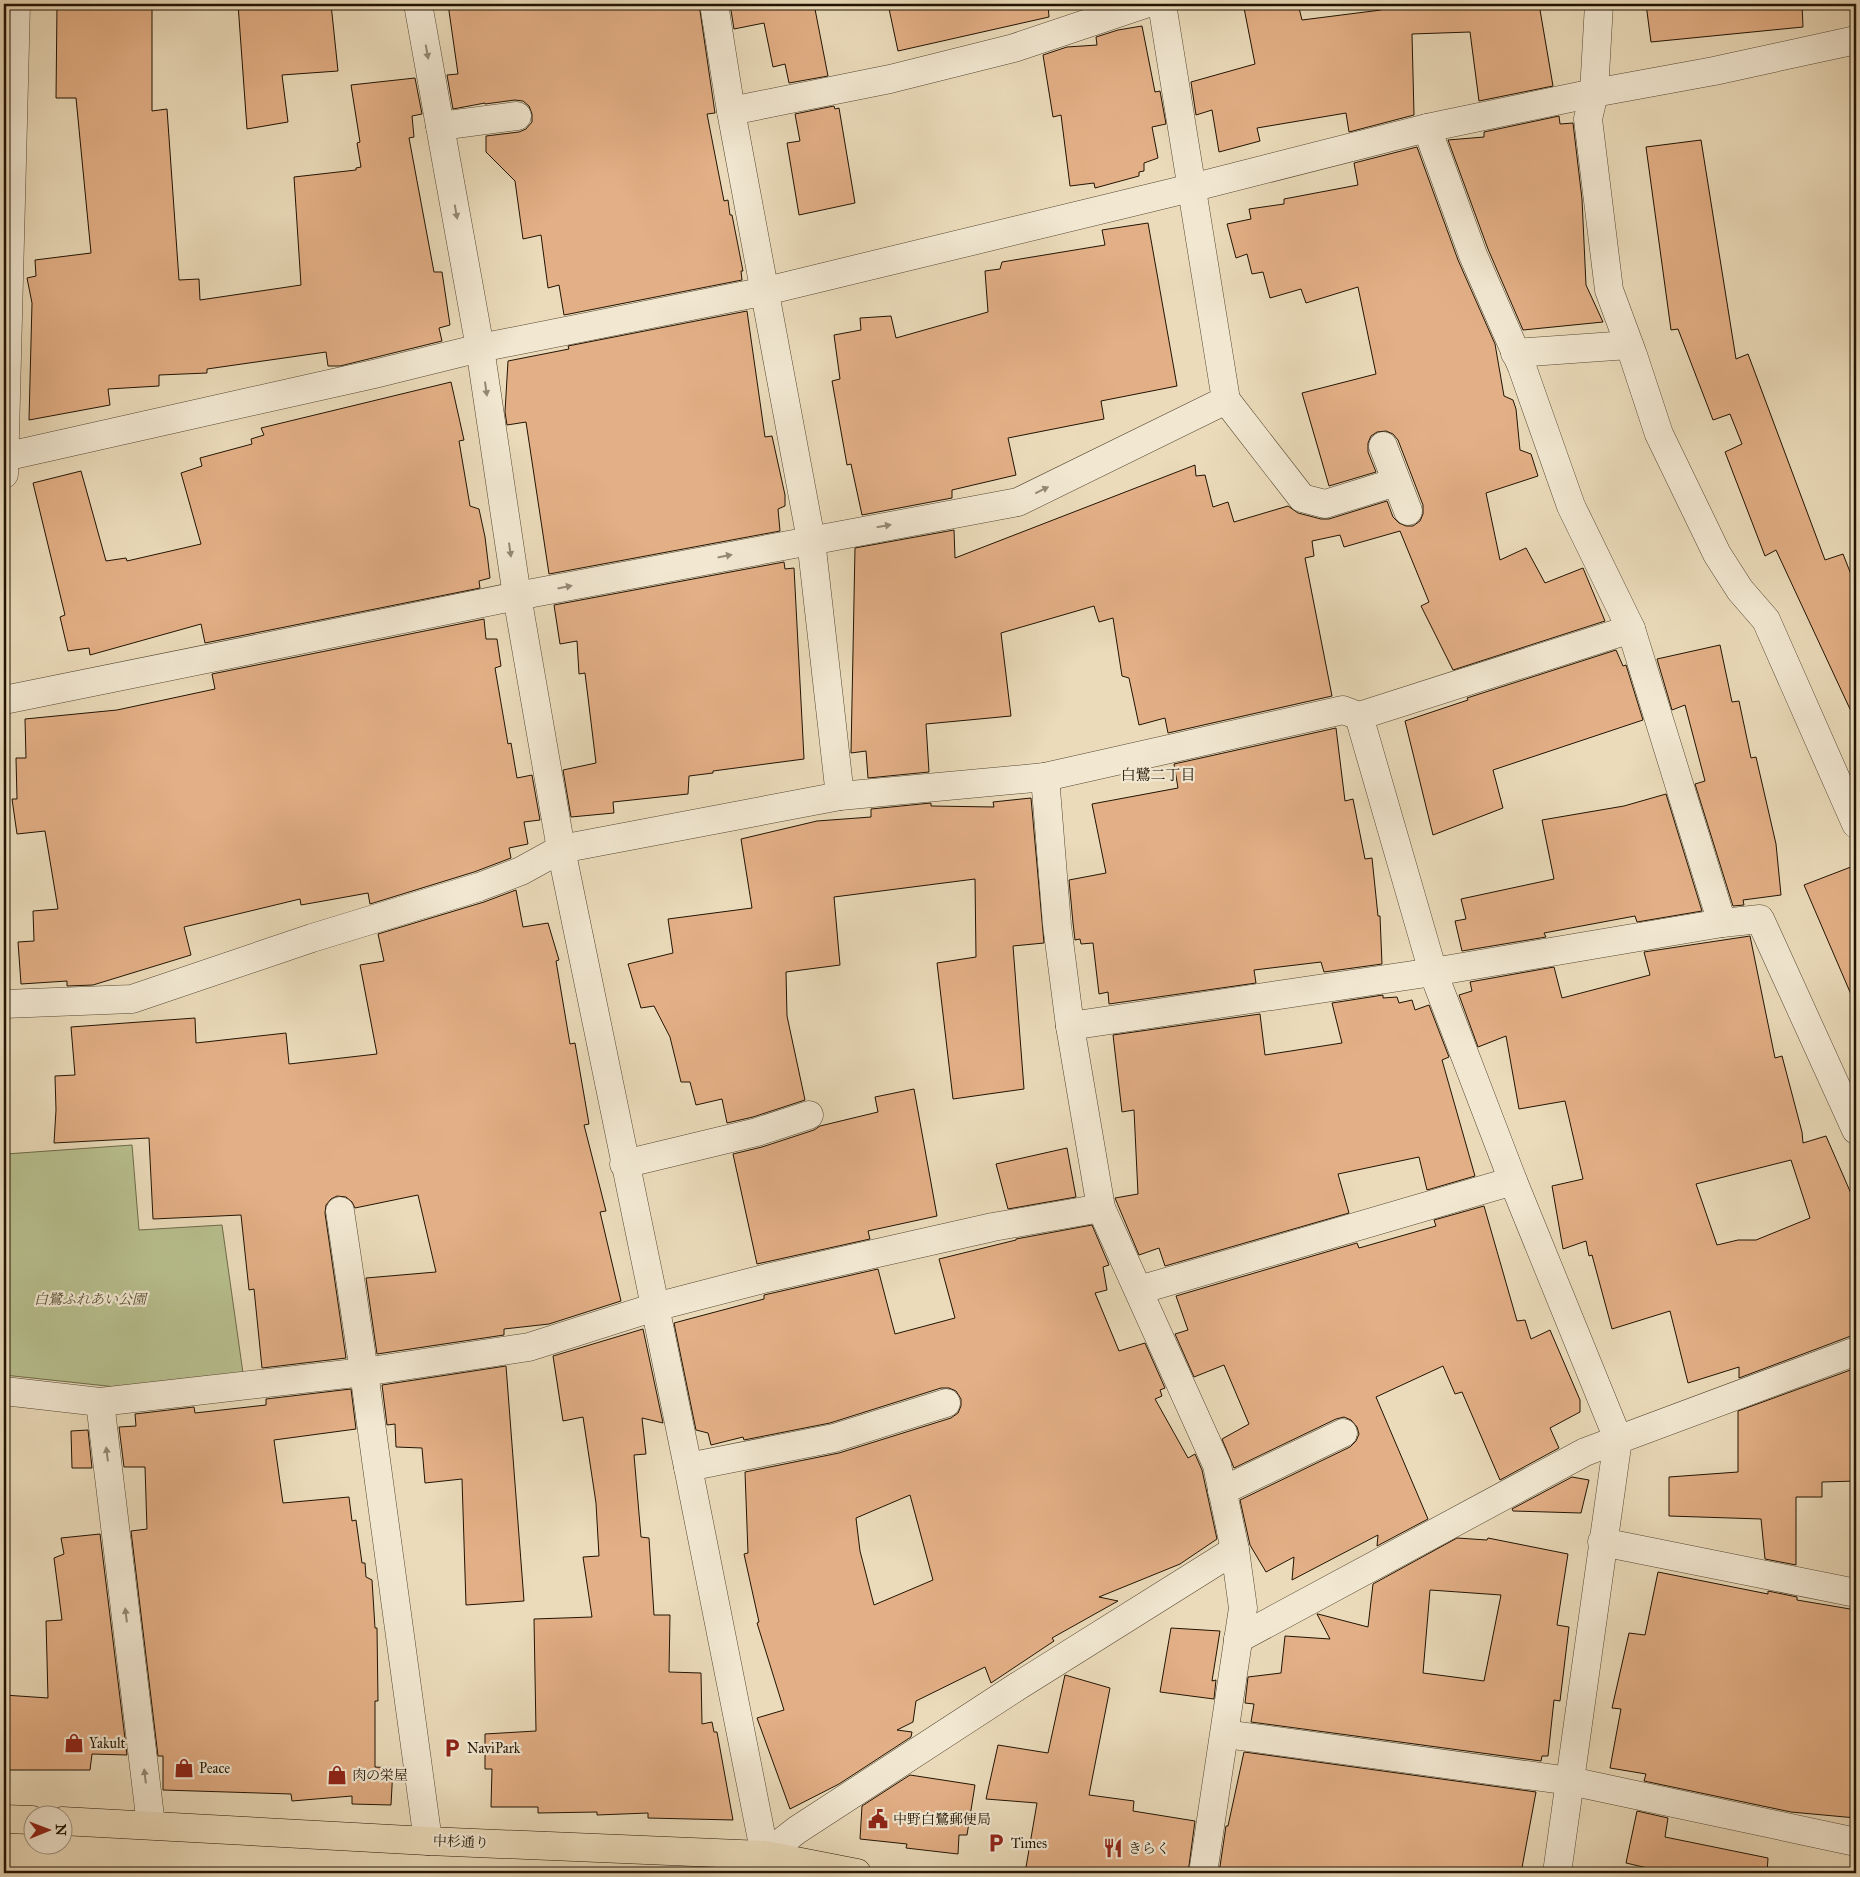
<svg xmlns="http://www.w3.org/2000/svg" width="1860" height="1877" font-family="'IM FELL Great Primer','Noto Serif JP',serif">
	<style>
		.green { fill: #b8c08f; stroke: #6c6a49 }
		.building { fill: #e3af86; stroke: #211403; fill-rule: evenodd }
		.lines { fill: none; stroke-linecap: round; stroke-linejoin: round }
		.minor-casing { stroke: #544631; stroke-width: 29 }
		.major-casing { stroke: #211403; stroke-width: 29 }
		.minor { stroke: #f2e8d2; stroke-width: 28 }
		.major { stroke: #ebdbba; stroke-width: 28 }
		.oneway { fill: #948975 }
		.labels { text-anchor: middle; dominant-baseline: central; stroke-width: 4.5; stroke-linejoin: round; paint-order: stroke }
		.park-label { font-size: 14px; font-style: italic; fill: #565034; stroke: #f2e8d2 }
		.poi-label { font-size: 14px; fill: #211403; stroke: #f2e8d2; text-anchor: start }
		.street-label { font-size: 14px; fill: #211403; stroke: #f2e8d2 }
		.neighbourhood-label { font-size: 15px; fill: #211403; stroke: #f2e8d2 }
	</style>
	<rect width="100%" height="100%" fill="#ebdbba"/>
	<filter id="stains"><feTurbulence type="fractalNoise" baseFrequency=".004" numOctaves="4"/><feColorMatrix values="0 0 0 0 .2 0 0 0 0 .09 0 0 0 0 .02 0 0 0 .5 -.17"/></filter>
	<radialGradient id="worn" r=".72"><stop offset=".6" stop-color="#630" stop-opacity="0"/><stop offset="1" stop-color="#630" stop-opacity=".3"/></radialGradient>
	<polygon class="green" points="132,1145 139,1230 222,1225 243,1373 116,1387 4,1375 4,1179 6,1154"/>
	<g class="building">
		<polygon points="57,4 152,4 152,111 167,109 179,280 199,279 200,300 301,285 294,177 356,170 356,168 361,167 357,143 360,142 351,85 415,78 422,114 412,116 414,137 409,138 434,272 442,272 450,325 439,328 442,341 340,366 328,366 326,352 207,369 207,373 159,375 159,386 108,389 110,405 29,420 32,303 27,278 36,276 35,260 91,253 76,98 56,98"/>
		<polygon points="238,4 331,4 338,71 282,75 288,122 247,129"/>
		<polygon points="448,4 699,4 715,113 707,114 724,201 728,200 730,215 732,215 743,271 741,271 742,280 564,315 559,285 548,288 541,235 523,239 515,181 486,152 486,136 519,132 526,129 532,122 532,114 529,106 523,101 515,100 485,104 485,103 453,109 447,75 458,74"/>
		<polygon points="730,4 814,4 828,76 789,83 785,64 773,67 764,23 734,29"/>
		<polygon points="888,4 1048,4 1049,17 898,51"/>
		<polygon points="1263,4 1298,4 1302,20 1381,10 1380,4 1539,4 1553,86 1479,101 1470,32 1412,34 1414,115 1349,132 1346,113 1257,128 1260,141 1219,152 1212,110 1196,115 1191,82 1255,64 1244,8"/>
		<polygon points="1646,4 1802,4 1803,27 1651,42"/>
		<polygon points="1142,26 1155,92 1160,91 1166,124 1152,127 1158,158 1144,163 1144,171 1139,172 1139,176 1095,188 1094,183 1070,186 1061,115 1053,117 1043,55 1067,47 1097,45 1096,37 1118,30"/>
		<polygon points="834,106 835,109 839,108 855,203 799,215 787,143 800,141 795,114"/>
		<polygon points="1559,116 1560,124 1573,123 1582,199 1586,285 1603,322 1523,330 1488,249 1448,140 1484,137 1484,132"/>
		<polygon points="1701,140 1736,359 1748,354 1825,560 1843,554 1856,587 1856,722 1776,550 1765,556 1725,452 1742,444 1730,414 1713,420 1678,329 1671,330 1646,147"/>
		<polygon points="1417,147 1458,260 1495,344 1504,396 1513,400 1516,409 1520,450 1531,454 1538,476 1486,493 1500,560 1526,548 1545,583 1583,568 1605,621 1453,670 1421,606 1429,602 1400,531 1344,547 1340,535 1312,541 1314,556 1305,558 1332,696 1168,733 1165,718 1139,725 1129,678 1122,676 1113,618 1099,622 1094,606 1001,633 1011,716 926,724 929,772 868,778 866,751 851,753 855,548 954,530 955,558 1195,465 1196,476 1205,475 1213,507 1228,502 1234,522 1288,506 1298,513 1321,519 1329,519 1387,501 1393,517 1399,523 1406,526 1413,526 1420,521 1423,514 1423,505 1398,440 1393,434 1386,431 1377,432 1371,436 1368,443 1368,452 1376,472 1329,486 1302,393 1376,374 1358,287 1306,303 1301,289 1270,298 1263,272 1252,274 1247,254 1236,258 1227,224 1251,219 1249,209 1284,204 1284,199 1358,185 1354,163"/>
		<polygon points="1148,223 1177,386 1101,401 1104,419 1008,438 1016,475 952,490 952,498 862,515 851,464 847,465 832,381 840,379 834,335 861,330 860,318 891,316 896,338 988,312 985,271 1000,269 1002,262 1105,245 1102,230"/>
		<polygon points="747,311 765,437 772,436 785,495 785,506 778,509 780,531 549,574 526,422 507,425 505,412 508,361 569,349 568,346"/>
		<polygon points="451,382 464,440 459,441 470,506 479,509 485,537 490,578 479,581 480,588 205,643 201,624 90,655 89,648 68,651 60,617 65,615 33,483 81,471 106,561 126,558 127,561 201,544 181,473 202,466 200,458 252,444 251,439 264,435 261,428"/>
		<polygon points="784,562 785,569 794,568 804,759 713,771 713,773 689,776 688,794 613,802 614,813 571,817 563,770 596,763 585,673 579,674 577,641 560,644 554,605"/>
		<polygon points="484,619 486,639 497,639 501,666 495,668 508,744 511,743 517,778 532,775 540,820 524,822 528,844 509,848 511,858 474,872 370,904 368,893 301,905 300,899 184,927 191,955 93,985 67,986 67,981 21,984 18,942 34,941 33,911 58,909 45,831 17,834 12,799 17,799 16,758 26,758 25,719 117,710 215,689 212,674"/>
		<polygon points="1720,645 1732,702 1739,701 1751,758 1756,757 1776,844 1781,895 1743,900 1744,905 1733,906 1695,784 1705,781 1685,705 1672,710 1657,659"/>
		<polygon points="1616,650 1623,666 1626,665 1643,720 1493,770 1503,808 1433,835 1405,721 1468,700 1467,698"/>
		<polygon points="1336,728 1345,801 1353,799 1365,859 1372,858 1378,916 1380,916 1382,964 1324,972 1321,962 1254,970 1256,983 1109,1004 1108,992 1099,994 1093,943 1081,944 1080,939 1075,940 1073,923 1069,880 1106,873 1092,804 1178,788 1174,764"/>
		<polygon points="1666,794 1702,911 1637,922 1635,916 1544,933 1546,937 1462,951 1455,921 1466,919 1461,899 1554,879 1542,820 1624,806"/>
		<polygon points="1031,798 1044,943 1013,946 1024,1089 953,1099 937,963 976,957 975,879 834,897 840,965 786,972 787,1016 805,1100 753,1117 727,1123 722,1099 696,1105 690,1082 681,1082 670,1037 654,1006 641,1008 628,964 673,953 668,919 752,908 741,839 817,821 871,817 871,809 931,803 931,806 994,807 993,802"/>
		<polygon points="1856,865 1856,1006 1804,885"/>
		<polygon points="516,890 523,927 548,923 559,960 556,961 570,1044 575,1043 589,1124 584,1125 606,1211 600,1212 621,1301 549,1324 504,1329 504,1335 377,1354 366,1278 436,1272 418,1195 355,1208 352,1202 346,1197 337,1196 331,1199 326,1205 325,1213 346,1358 262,1368 254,1289 249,1290 241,1215 153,1219 149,1138 54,1143 56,1110 55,1076 75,1075 71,1027 195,1018 196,1043 286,1033 289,1064 377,1054 360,965 384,961 378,934 484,902"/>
		<path d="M 1750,936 L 1775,1058 L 1782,1056 L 1802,1132 L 1803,1143 L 1826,1136 L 1856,1205 L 1856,1336 L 1851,1336 L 1739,1378 L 1739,1367 L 1688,1383 L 1670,1311 L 1612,1329 L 1592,1255 L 1589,1256 L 1586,1241 L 1563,1249 L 1552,1186 L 1583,1179 L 1565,1101 L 1519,1109 L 1506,1036 L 1478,1047 L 1459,995 L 1472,991 L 1470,982 L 1554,967 L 1562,998 L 1650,975 L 1644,952 ZM 1791,1160 L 1810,1218 L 1756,1240 L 1738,1240 L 1717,1245 L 1696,1184 Z"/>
		<polygon points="1383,995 1383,998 1397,997 1399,1003 1412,1000 1415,1010 1429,1005 1449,1057 1442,1060 1475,1176 1427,1190 1419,1157 1338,1174 1349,1213 1165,1266 1159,1248 1139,1255 1115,1198 1138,1194 1134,1110 1122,1112 1113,1035 1260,1014 1265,1055 1342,1043 1332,1003"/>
		<polygon points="914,1089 937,1216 868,1231 870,1239 757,1264 733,1154 762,1147 814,1130 820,1126 878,1112 875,1097"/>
		<polygon points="1067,1148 1076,1197 1008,1209 996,1164"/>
		<polygon points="1484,1206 1517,1321 1525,1320 1531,1339 1550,1330 1580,1400 1580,1412 1550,1428 1559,1448 1500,1480 1462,1392 1455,1394 1443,1366 1376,1397 1428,1519 1377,1546 1378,1535 1292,1580 1294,1557 1266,1572 1250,1545 1240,1500 1350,1447 1356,1441 1359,1434 1357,1427 1351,1420 1344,1417 1336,1419 1234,1468 1222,1439 1249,1424 1224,1365 1194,1377 1175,1334 1188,1330 1176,1296 1357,1243 1359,1248 1436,1226 1434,1220"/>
		<path d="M 1092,1225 L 1109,1265 L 1103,1267 L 1107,1290 L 1095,1293 L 1119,1351 L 1145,1343 L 1165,1388 L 1160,1390 L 1162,1396 L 1155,1399 L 1188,1458 L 1195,1454 L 1202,1470 L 1217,1539 L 1180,1564 L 1099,1597 L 1118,1601 L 1052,1638 L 1054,1641 L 991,1683 L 985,1667 L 916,1701 L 913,1722 L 897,1730 L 912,1732 L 911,1737 L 839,1784 L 790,1809 L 757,1718 L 784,1710 L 757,1623 L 759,1622 L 744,1554 L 748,1553 L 745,1472 L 839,1453 L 951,1418 L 958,1413 L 961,1406 L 961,1399 L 956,1391 L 949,1388 L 941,1388 L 830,1423 L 744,1440 L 743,1437 L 711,1445 L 708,1433 L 696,1430 L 674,1323 L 764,1299 L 764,1295 L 878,1269 L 895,1334 L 955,1318 L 939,1259 L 1016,1240 L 1016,1239 ZM 910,1495 L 933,1580 L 874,1605 L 860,1551 L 856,1518 Z"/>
		<polygon points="643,1329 663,1423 642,1418 646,1454 634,1455 641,1537 649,1538 654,1615 670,1615 669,1672 701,1673 702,1724 712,1722 714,1732 717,1732 733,1820 648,1818 648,1813 597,1815 597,1812 538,1813 538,1807 491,1807 492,1769 485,1769 485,1734 536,1731 534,1619 592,1617 583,1557 599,1556 596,1503 583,1417 563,1421 553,1356"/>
		<polygon points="506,1366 524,1601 466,1605 462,1479 425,1483 422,1448 396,1447 395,1424 387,1425 382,1385"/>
		<polygon points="1856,1368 1856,1481 1822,1482 1822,1497 1796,1497 1796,1565 1765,1559 1761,1519 1669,1516 1669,1477 1738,1472 1738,1411"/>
		<polygon points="351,1389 356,1429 274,1440 283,1503 349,1497 352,1521 356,1520 362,1563 365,1563 366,1577 372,1580 375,1628 377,1628 378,1701 375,1701 375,1767 393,1768 391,1805 352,1804 352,1796 292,1801 291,1794 163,1790 163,1756 158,1756 131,1531 147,1529 145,1467 124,1467 119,1427 136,1426 135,1414 194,1407 195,1413 266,1405 266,1399"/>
		<polygon points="88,1430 92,1468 72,1468 71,1431"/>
		<polygon points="1572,1477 1589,1480 1581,1513 1513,1511 1512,1509"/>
		<polygon points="100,1534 127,1755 92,1754 90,1770 4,1770 4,1695 48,1698 46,1621 62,1620 54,1558 64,1554 61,1538"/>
		<path d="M 1457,1538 L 1487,1540 L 1488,1538 L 1568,1554 L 1557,1625 L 1569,1627 L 1560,1701 L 1554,1700 L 1548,1756 L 1542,1756 L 1541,1761 L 1251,1722 L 1254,1704 L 1245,1703 L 1248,1677 L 1281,1673 L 1285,1636 L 1330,1639 L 1317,1614 L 1318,1614 L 1368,1627 L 1373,1584 ZM 1430,1590 L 1501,1595 L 1484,1681 L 1423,1673 Z"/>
		<polygon points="1658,1572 1768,1594 1768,1591 1797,1597 1797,1600 1856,1610 1856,1818 1791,1812 1644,1781 1646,1774 1610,1768 1621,1709 1612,1708 1629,1633 1645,1635"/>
		<polygon points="1171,1628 1220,1631 1212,1681 1216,1680 1214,1699 1160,1692"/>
		<polygon points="1065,1675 1110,1688 1089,1795 1134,1801 1133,1811 1195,1821 1188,1873 1025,1873 1037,1803 986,1799 998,1745 1048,1753"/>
		<polygon points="1244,1752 1536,1792 1521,1873 1219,1873 1226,1826 1228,1826"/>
		<polygon points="910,1775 975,1785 967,1835 959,1835 958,1854 906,1848 907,1844 860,1839 862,1806"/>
		<polygon points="1637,1811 1668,1818 1665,1837 1768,1858 1767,1873 1669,1873 1626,1863"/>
	</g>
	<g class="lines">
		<defs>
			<g id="minor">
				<polyline points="418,4 480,348 517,596 561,849 688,1467 765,1855 767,1873"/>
				<polyline points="714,4 731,111 811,540 840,796"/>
				<polyline points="1599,4 1594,93 1588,119 1609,290 1633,355 1659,434 1717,554 1740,590 1766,620 1856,824"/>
				<polyline points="731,111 890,79 1014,48 1145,4"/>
				<polyline points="440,126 517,116"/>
				<polyline points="1427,128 1473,255 1522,367 1571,506 1631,629 1722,923"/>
				<polyline points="1515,353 1629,345"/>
				<polyline points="1226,400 1302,498 1325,504 1396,482"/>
				<polyline points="1383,446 1408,511"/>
				<polyline points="4,457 374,374 480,348 766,291 1191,188 1427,128 1594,93 1714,71 1856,40"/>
				<polyline points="4,474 16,4"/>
				<polyline points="4,700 517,596 1018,502 1226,400 1162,4"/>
				<polyline points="1359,716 1631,629"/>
				<polyline points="1045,777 1057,925 1070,1026 1101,1208 1217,1465 1235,1550"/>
				<polyline points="4,1004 132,999 312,938 479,887 521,871 561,849 840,796 1045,777 1343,710 1359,716 1433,972 1513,1181 1618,1439 1557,1873"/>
				<polyline points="1070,1026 1433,972 1722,923 1760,919 1856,1130"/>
				<polyline points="624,1164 757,1132 809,1115"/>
				<polyline points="340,1211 364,1372 428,1841"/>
				<polyline points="1139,1290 1513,1181"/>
				<polyline points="4,1391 100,1402 364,1372 529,1347 655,1307 767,1278 993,1227 1101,1208"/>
				<polyline points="100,1402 151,1825"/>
				<polyline points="688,1467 834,1438 946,1403"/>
				<polyline points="1222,1491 1343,1433"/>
				<polyline points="1602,1542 1856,1593"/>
				<polyline points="1238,1639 1585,1452 1856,1351"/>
				<polyline points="1225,1734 1570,1781 1856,1842"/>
				<polyline points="765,1855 797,1830 1018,1686 1235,1550 1243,1608 1203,1873"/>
			</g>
			<g id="major">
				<polyline points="4,1819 32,1820"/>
				<polyline points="62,1821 428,1841 765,1855 857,1873"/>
			</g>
		</defs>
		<use href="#minor" class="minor-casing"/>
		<use href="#major" class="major-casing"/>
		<use href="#minor" class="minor"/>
		<use href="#major" class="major"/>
	</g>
	<defs><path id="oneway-solid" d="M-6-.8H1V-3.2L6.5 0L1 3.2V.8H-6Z" transform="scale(1.25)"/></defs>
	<g class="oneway">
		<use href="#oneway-solid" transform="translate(427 52) rotate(80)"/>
		<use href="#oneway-solid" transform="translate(456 212) rotate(80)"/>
		<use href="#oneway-solid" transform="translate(486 389) rotate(82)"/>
		<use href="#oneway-solid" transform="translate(1042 490) rotate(-26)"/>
		<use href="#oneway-solid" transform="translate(884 526) rotate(-10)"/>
		<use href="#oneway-solid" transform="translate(510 550) rotate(82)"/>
		<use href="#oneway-solid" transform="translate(725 556) rotate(-11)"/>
		<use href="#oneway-solid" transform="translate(565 587) rotate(-11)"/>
		<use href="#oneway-solid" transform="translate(107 1454) rotate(-97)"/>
		<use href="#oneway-solid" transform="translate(126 1615) rotate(-97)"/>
		<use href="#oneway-solid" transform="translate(145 1776) rotate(-97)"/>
	</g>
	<defs>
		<symbol id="shop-bare" viewBox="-9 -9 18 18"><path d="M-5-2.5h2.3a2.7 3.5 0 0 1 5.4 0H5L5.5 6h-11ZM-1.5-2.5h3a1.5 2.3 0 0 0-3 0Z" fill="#8f2418" stroke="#f2e8d2" stroke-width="2.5" paint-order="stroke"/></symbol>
		<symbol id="parking-bare" viewBox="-9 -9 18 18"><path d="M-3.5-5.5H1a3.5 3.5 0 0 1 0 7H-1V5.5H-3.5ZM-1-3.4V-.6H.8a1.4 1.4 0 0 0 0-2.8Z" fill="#8f2418" stroke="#f2e8d2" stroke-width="2.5" paint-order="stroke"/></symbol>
		<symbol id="civic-bare" viewBox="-9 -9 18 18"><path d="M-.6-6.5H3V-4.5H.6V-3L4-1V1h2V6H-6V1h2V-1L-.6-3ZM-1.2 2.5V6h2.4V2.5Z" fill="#8f2418" stroke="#f2e8d2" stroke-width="2.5" paint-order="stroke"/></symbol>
		<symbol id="restaurant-bare" viewBox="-9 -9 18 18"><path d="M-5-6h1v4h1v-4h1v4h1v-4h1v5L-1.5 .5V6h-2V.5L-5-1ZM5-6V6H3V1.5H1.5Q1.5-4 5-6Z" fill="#8f2418" stroke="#f2e8d2" stroke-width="2.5" paint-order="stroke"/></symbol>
	</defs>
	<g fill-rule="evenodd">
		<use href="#shop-bare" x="60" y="1729" width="28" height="28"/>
		<use href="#parking-bare" x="438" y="1734" width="28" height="28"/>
		<use href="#shop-bare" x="170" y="1754" width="28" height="28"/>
		<use href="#shop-bare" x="323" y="1761" width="28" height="28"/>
		<use href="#civic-bare" x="864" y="1805" width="28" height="28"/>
		<use href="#parking-bare" x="982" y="1829" width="28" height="28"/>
		<use href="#restaurant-bare" x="1099" y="1834" width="28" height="28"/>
	</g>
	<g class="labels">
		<g class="park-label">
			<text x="90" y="1299">白鷺ふれあい公園</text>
		</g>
		<g class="poi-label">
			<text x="89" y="1743">Yakult</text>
			<text x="467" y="1748">NaviPark</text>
			<text x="199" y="1768">Peace</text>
			<text x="352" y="1775">肉の栄屋</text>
			<text x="893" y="1819">中野白鷺郵便局</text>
			<text x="1011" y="1843">Times</text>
			<text x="1128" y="1848">きらく</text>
		</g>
		<g class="street-label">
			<text transform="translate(461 1842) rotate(2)">中杉通り</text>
		</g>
		<g class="neighbourhood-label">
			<text x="1158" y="775">白鷺二丁目</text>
		</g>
	</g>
	<rect width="1860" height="1877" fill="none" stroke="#ebdbba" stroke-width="20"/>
	<rect x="5" y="5" width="1850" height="1867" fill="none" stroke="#211403" stroke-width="2.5"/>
	<rect x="10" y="10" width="1840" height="1857" fill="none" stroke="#211403"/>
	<g transform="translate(48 1830) rotate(89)"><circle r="24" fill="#f2e8d2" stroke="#9e937f"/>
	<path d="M0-4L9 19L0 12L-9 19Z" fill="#8f2418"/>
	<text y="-8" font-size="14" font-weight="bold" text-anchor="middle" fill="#211403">N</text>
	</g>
	<rect width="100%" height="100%" filter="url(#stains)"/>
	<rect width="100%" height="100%" fill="url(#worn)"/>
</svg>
